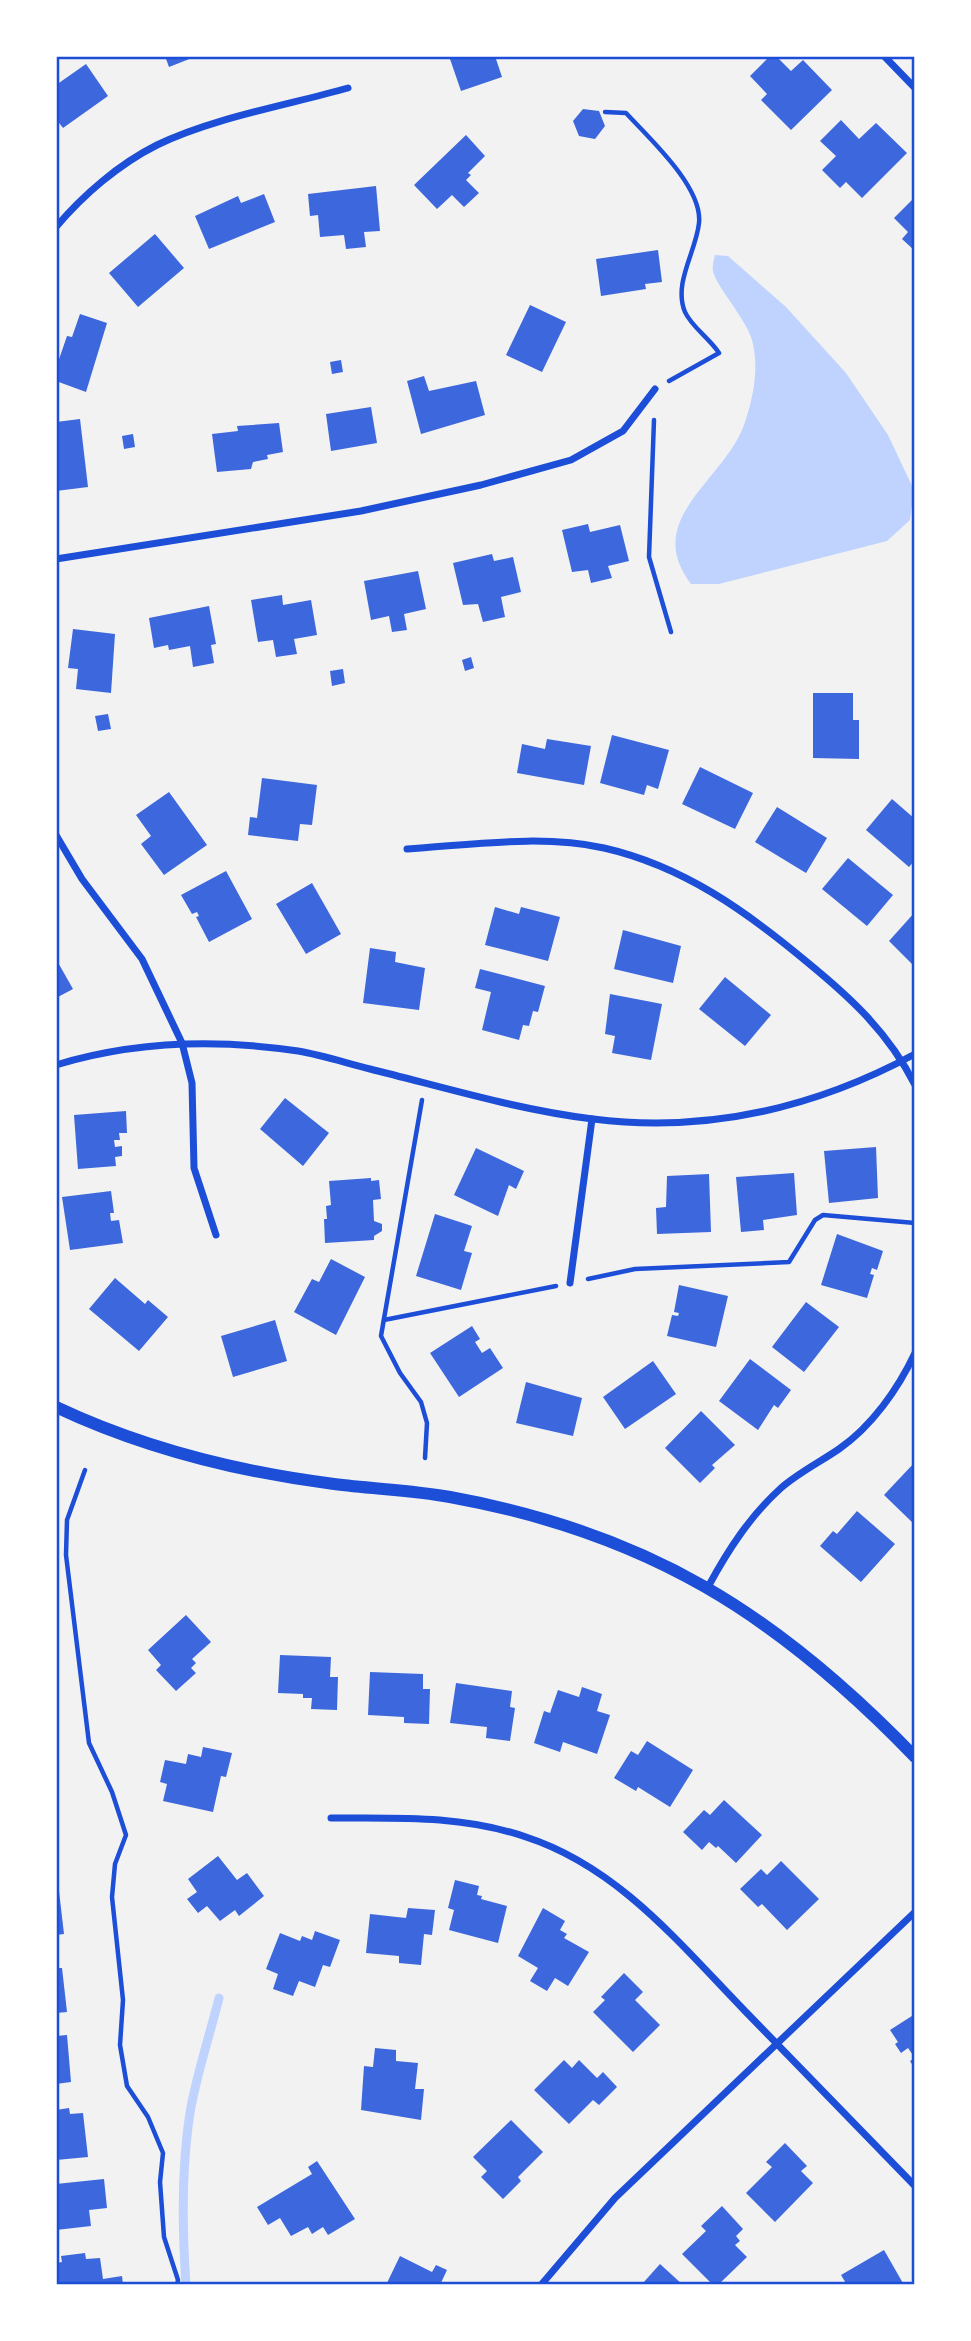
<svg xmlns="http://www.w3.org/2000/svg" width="971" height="2341" font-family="'Source Sans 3',sans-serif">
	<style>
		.water { fill: #bfd3fe }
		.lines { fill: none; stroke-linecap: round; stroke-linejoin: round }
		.stream { stroke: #bfd3fe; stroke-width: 9 }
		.building { fill: #3d67dc }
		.path { stroke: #1d4ed8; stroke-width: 4.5 }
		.minor { stroke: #1d4ed8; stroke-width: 7 }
		.tertiary { stroke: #1d4ed8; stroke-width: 12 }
		.neatline { fill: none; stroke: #1d4ed8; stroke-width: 2.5 }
	</style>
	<rect width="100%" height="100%" fill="#f2f2f2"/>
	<path class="water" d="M 715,255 L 728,256 L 786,307 L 846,373 L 888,435 L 914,490 L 910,520 L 887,541 L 719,584 L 691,584 C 640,517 729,479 746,419 C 754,394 759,366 752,340 C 746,319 716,286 713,271 C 712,266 714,259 715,255 Z"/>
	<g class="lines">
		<path class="stream" d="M 186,2285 C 182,2227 181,2165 191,2107 C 198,2070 210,2034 219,1998"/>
	</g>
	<g class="building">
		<polygon points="165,56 197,56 169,67"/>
		<polygon points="449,56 495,56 502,77 461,91"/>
		<polygon points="770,56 776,56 791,71 803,60 832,90 791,130 761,100 767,94 750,76"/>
		<polygon points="86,64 108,96 63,128 56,119 56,85"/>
		<polygon points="583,109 599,111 605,126 595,139 579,136 573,121"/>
		<polygon points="841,120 859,139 876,123 907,153 862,198 846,182 840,188 822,170 836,156 820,141"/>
		<polygon points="466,135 485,156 468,173 471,175 466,180 479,193 464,207 452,195 437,209 414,185"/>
		<polygon points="376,186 380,231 364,232 366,247 346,249 344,235 320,237 318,215 310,216 308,194"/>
		<polygon points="264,194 275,222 209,249 195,216 238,196 241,203"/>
		<polygon points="915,197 915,251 902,239 908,232 894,218"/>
		<polygon points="155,234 184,268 138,307 109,273"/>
		<polygon points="658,250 662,282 645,284 646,289 601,296 596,259"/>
		<polygon points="530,305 566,322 542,372 506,355"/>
		<polygon points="80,314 107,323 86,392 56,381 56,368 67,336 72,337"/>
		<polygon points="341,360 343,372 332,374 330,362"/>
		<polygon points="424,376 429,391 476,381 485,415 421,434 407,381"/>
		<polygon points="371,407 377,443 331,451 326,414"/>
		<polygon points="80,419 88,487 56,491 56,422"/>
		<polygon points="279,423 283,452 267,455 268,459 253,462 251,469 217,472 212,434 238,431 237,426"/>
		<polygon points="133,434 135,447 124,449 122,436"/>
		<polygon points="588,524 590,532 620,525 629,561 608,566 612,578 591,583 588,570 572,572 562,530"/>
		<polygon points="492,554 494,561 513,557 521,592 501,597 505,617 483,622 478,604 463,605 453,563"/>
		<polygon points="418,571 426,609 404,614 407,630 392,632 389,616 371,620 364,581"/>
		<polygon points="282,595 283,605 311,600 317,635 294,639 297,654 276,657 273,640 258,642 251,600"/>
		<polygon points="209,606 216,644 211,645 214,663 193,667 190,646 169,650 168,645 154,648 149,618"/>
		<polygon points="73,629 115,634 111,693 76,689 78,669 68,668"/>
		<polygon points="471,657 474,668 465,671 462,660"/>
		<polygon points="343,669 345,683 332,686 330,671"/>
		<polygon points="813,693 853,693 853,720 859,720 859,759 813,758"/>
		<polygon points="108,714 111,729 98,731 95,716"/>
		<polygon points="612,735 669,750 658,789 647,785 644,795 600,783"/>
		<polygon points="547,739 591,746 584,785 517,773 522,744 545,749"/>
		<polygon points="700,767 753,793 735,829 682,804"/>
		<polygon points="262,778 317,785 312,825 300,824 298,841 248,835 250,817 257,818"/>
		<polygon points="169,792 207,845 164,875 141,844 151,836 136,815"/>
		<polygon points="892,799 915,819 915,860 909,867 866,830"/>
		<polygon points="777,807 827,838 806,873 755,842"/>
		<polygon points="848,858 893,895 867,926 822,889"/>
		<polygon points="226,871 252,919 209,942 196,917 199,916 197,912 192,914 181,895"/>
		<polygon points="312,883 341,934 306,954 276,904"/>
		<polygon points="495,907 519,914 521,907 560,917 548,961 485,945"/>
		<polygon points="915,912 915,967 889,941"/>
		<polygon points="623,930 681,946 673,983 614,969"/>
		<polygon points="370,948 396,952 395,962 425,968 419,1010 363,1003"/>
		<polygon points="56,959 73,989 56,998"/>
		<polygon points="480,969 545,986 538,1012 533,1011 529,1026 523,1025 519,1040 482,1030 491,992 475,988"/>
		<polygon points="725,977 771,1015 745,1046 699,1009"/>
		<polygon points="610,994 662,1004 651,1060 612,1053 615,1036 605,1034"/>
		<polygon points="285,1098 329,1133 303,1166 260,1129"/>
		<polygon points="126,1111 127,1133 119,1133 120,1140 114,1140 115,1147 122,1146 122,1156 115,1157 116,1166 78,1169 74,1115"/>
		<polygon points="876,1147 878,1198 829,1203 824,1151"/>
		<polygon points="476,1148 524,1171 516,1189 509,1185 498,1216 454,1195"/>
		<polygon points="794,1173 797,1215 763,1220 764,1230 741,1232 736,1177"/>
		<polygon points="709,1174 711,1232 657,1234 656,1208 666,1207 667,1176"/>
		<polygon points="371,1178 371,1181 379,1180 381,1199 373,1200 374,1221 382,1224 382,1231 374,1236 374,1240 325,1243 324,1219 327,1219 326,1206 331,1205 329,1181"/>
		<polygon points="111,1191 114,1213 110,1213 111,1221 119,1220 123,1243 70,1250 62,1197"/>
		<polygon points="435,1214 472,1226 464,1251 472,1253 461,1290 416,1276"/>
		<polygon points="837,1234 883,1251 877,1270 872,1268 870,1274 874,1275 867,1298 821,1285"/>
		<polygon points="331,1259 365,1277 336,1335 294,1312 312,1279 319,1282"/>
		<polygon points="115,1278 145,1304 148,1300 168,1317 139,1351 89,1309"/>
		<polygon points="679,1285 728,1296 716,1347 667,1336 672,1315 678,1316 679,1313 674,1312"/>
		<polygon points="806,1302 839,1327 804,1372 772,1347"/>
		<polygon points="275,1320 287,1361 233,1377 221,1336"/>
		<polygon points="472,1326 480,1339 475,1342 482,1353 490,1348 503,1368 459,1397 430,1353"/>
		<polygon points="750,1359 791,1390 778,1408 774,1405 758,1430 719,1401"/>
		<polygon points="653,1361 676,1394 625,1429 603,1397"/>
		<polygon points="526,1382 582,1398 573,1436 516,1423"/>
		<polygon points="701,1411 735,1445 712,1465 715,1468 700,1483 665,1448"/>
		<polygon points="915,1462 915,1525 884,1495"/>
		<polygon points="857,1511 895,1544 861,1582 820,1546 833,1531 837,1534"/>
		<polygon points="186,1615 211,1642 192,1659 196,1663 191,1668 196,1673 176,1691 156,1670 161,1665 148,1650"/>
		<polygon points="280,1655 331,1657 330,1677 338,1677 337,1710 311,1709 312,1698 303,1698 303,1694 278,1693"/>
		<polygon points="370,1672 423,1674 423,1689 430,1689 429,1724 404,1723 404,1717 368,1715"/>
		<polygon points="456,1683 512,1691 510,1707 515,1708 510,1741 486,1738 487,1727 450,1723"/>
		<polygon points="582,1687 602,1694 597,1711 610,1715 597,1754 563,1742 560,1752 534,1743 544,1711 550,1713 558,1690 579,1697"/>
		<polygon points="647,1741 693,1770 670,1807 638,1787 636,1791 614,1778 631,1751 638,1755"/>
		<polygon points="203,1747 232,1753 226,1777 221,1776 213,1812 163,1801 167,1784 160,1782 165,1760 186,1764 188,1754 201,1757"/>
		<polygon points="724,1800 762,1835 736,1863 718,1846 716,1848 709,1842 702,1850 683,1832 704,1810 710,1815"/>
		<polygon points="218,1856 237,1880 247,1873 264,1896 239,1916 235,1910 220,1921 207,1906 198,1913 187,1899 197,1892 188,1879"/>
		<polygon points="781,1861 819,1899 787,1930 762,1904 758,1907 740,1889 761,1869 767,1875"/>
		<polygon points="455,1880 479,1886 477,1895 482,1896 481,1899 507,1906 498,1943 449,1930 454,1910 448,1908"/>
		<polygon points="59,1891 64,1934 56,1935 56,1892"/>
		<polygon points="408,1908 435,1910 432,1935 424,1934 421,1965 399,1963 399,1956 366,1953 370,1914 406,1918"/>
		<polygon points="543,1908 565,1921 560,1930 567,1934 564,1938 589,1952 568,1986 555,1978 547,1991 530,1981 538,1968 518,1956"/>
		<polygon points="315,1931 340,1940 330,1967 323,1965 315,1987 299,1981 293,1996 273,1989 278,1974 266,1969 280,1933 300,1941 302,1936 312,1940"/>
		<polygon points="56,1968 62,1968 67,2012 56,2013"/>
		<polygon points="624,1973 643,1992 635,2000 660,2025 633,2052 593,2012 605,2000 601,1997"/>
		<polygon points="915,2014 915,2069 910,2061 915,2058 908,2048 901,2053 895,2044 898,2042 890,2030"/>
		<polygon points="67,2035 71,2082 56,2084 56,2036"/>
		<polygon points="375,2048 396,2050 396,2061 418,2063 415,2089 424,2089 421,2120 361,2110 364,2066 373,2067"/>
		<polygon points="564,2060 572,2068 579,2060 597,2078 603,2072 617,2087 599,2105 593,2100 569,2124 534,2090"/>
		<polygon points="69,2108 70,2114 83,2113 88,2157 56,2160 56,2110"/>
		<polygon points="511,2120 543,2152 518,2177 521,2181 503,2199 481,2177 487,2171 473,2157"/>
		<polygon points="785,2143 807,2166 801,2171 813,2183 775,2222 746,2193 772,2167 766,2162"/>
		<polygon points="317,2161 355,2219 328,2235 323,2227 312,2234 308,2227 291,2236 280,2218 268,2225 257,2207 312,2174 308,2167"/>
		<polygon points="104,2179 107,2208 89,2210 91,2226 56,2230 56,2184"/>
		<polygon points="722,2206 743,2229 736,2236 740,2241 735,2245 747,2257 718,2285 713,2285 682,2254 706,2231 701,2226"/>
		<polygon points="884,2250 904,2285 847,2285 841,2275"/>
		<polygon points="85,2253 86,2259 100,2258 103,2279 122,2276 123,2285 56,2285 56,2263 62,2262 61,2256"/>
		<polygon points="400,2256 432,2272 436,2265 447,2270 440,2285 386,2285"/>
		<polygon points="660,2264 683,2285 643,2283"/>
	</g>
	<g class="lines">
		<g class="path">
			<path d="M 605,112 L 626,113 C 649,138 703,187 699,223 C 696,252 673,283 685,312 C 691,326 710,339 719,353 L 669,381"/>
			<polyline points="654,420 649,557 671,632"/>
			<polyline points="422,1100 381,1336 400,1373 421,1402 427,1423 425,1458"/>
			<polyline points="588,1279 635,1269 789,1262 815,1220 823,1215 915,1223"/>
			<polyline points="384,1320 556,1286"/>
			<polyline points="85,1470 67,1520 66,1555 89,1743 112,1792 126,1835 115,1864 112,1897 123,2000 120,2045 127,2086 148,2117 163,2153 160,2182 164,2237 178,2280 177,2285"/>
		</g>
		<g class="minor">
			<polyline points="884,56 915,88"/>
			<path d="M 56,227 C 83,195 119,164 157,145 C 212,118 288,105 348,88"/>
			<polyline points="56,559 361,511 481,485 571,460 623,431 655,389"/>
			<polyline points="56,835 82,879 142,959 182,1043 192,1083 194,1168 216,1235"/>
			<path d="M 407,849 C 471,845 541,834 604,848 C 683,866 746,911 807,962 C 851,998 889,1033 915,1085"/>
			<path d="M 56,1065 C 135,1041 217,1039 298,1051 C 322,1055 346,1063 370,1069 C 443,1087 518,1110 593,1119 C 706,1133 815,1108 915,1054"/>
			<polyline points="570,1283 592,1119"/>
			<path d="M 708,1587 C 728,1550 750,1516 781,1488 C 798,1473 820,1462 839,1449 C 872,1426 898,1389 915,1353"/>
			<path d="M 331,1818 C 397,1818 462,1815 526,1837 C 618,1867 679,1943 744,2010 C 801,2068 858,2127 915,2186"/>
			<polyline points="541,2285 615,2198 915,1912"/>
		</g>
		<path class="tertiary" d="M 56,1407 C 143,1448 239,1472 334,1484 C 373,1489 412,1490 450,1497 C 648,1533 777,1614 915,1757"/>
	</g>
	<rect width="971" height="2341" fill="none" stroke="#ffffff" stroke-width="116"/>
	<rect x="58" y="58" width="855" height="2225" class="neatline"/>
</svg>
